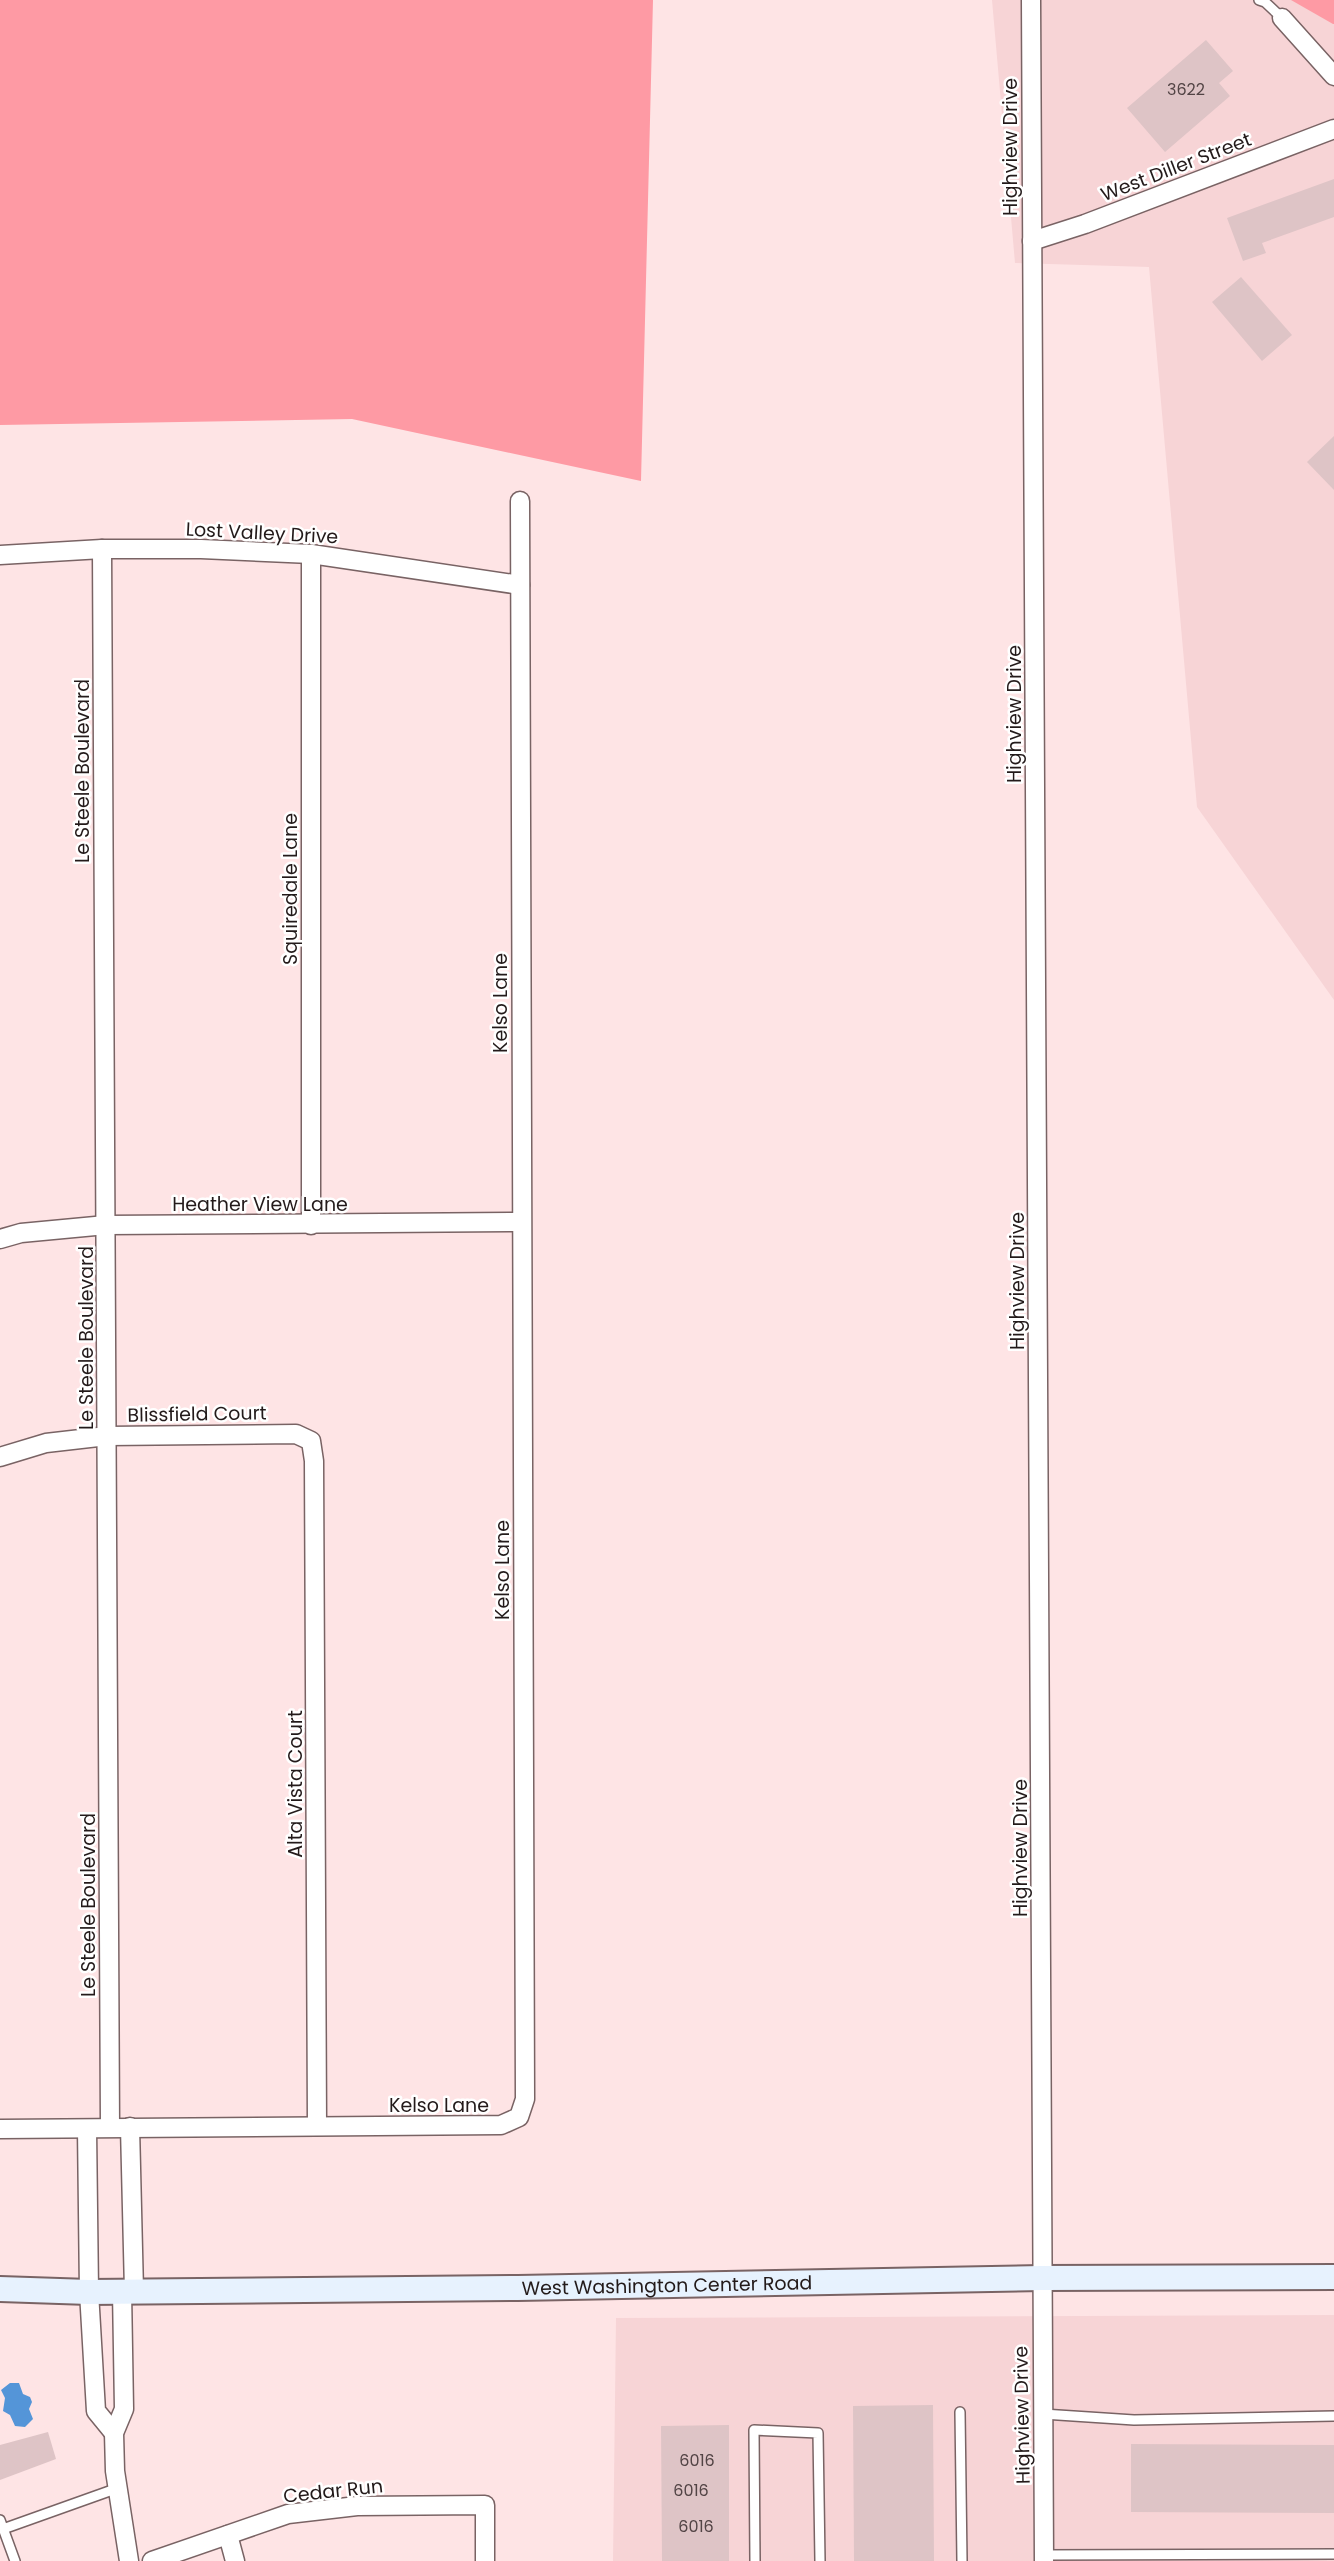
<svg xmlns="http://www.w3.org/2000/svg" width="1334" height="2561" font-family="Poppins,sans-serif">
	<style>
		.built { fill: #f7d4d6 }
		.forest { fill: #fe9aa4 }
		.water { fill: #5495d8 }
		.building { fill: #dec4c6 }
		.lines { fill: none; stroke-linecap: round; stroke-linejoin: round }
		.service-casing { stroke: #796364; stroke-width: 12 }
		.minor-casing { stroke: #796364; stroke-width: 21 }
		.secondary-casing { stroke: #796364; stroke-width: 28 }
		.service { stroke: #fff; stroke-width: 9 }
		.minor { stroke: #fff; stroke-width: 18 }
		.secondary { stroke: #e7f2fe; stroke-width: 24 }
		.labels { text-anchor: middle; dominant-baseline: central; stroke-width: 5; stroke-linejoin: round; paint-order: stroke }
		.number-label { font-size: 16px; fill: #524445 }
		.street-label { font-size: 19px; fill: #231a1a; stroke: #fff }
	</style>
	<rect width="100%" height="100%" fill="#fee4e5"/>
	<g class="built">
		<polygon points="992,0 1334,0 1334,1000 1197,807 1149,267 1015,263"/>
		<polygon points="1334,2315 1334,2561 613,2561 616,2318"/>
	</g>
	<g class="forest">
		<polygon points="0,0 653,0 641,481 352,419 0,425"/>
		<polygon points="1291,0 1334,0 1334,24 1333,24"/>
	</g>
	<polygon class="water" points="10,2383 19,2383 23,2394 30,2397 32,2402 29,2409 33,2419 25,2427 15,2426 10,2415 3,2411 5,2398 1,2390"/>
	<g class="building">
		<polygon points="1206,40 1233,71 1219,83 1230,96 1165,152 1127,108"/>
		<polygon points="1334,179 1334,217 1262,243 1266,253 1243,261 1227,218"/>
		<polygon points="1241,277 1292,335 1262,361 1212,302"/>
		<polygon points="1334,436 1334,490 1307,462"/>
		<polygon points="933,2405 934,2561 854,2561 853,2406"/>
		<polygon points="729,2425 729,2561 662,2561 661,2426"/>
		<polygon points="48,2432 56,2459 0,2480 0,2445"/>
		<polygon points="1131,2444 1334,2445 1334,2513 1131,2512"/>
	</g>
	<g class="lines">
		<defs>
			<g id="service">
				<polyline points="1259,0 1265,2 1282,18"/>
				<polyline points="960,2412 962,2561"/>
				<polyline points="1043,2414 1134,2420 1334,2416"/>
				<polyline points="0,2520 15,2561"/>
				<polyline points="3,2529 118,2488"/>
				<polyline points="1044,2555 1334,2554"/>
				<polyline points="755,2561 754,2430 818,2433 820,2561"/>
			</g>
			<g id="minor">
				<polyline points="1031,0 1044,2561"/>
				<polyline points="1282,18 1334,76"/>
				<polyline points="1032,241 1085,224 1334,129"/>
				<polyline points="102,549 110,2127"/>
				<polyline points="311,554 311,1225"/>
				<polyline points="0,555 102,549 201,549 311,554 520,585"/>
				<polyline points="0,1239 21,1233 106,1225 521,1222"/>
				<polyline points="0,1457 46,1443 107,1436 296,1434 311,1441 314,1461 317,2126"/>
				<polyline points="130,2127 134,2291"/>
				<polyline points="0,2129 501,2125 519,2117 525,2099 520,501"/>
				<polyline points="87,2129 89,2292 96,2411 114,2433"/>
				<polyline points="122,2291 124,2409 114,2433 115,2471 129,2561"/>
				<polyline points="228,2535 235,2561"/>
				<polyline points="152,2561 288,2514 357,2506 485,2505 485,2561"/>
			</g>
			<g id="secondary">
				<path id="s1" d="M 0,2289 L 89,2292 L 518,2288 L 1042,2278 L 1334,2277"/>
			</g>
		</defs>
		<use href="#service" class="service-casing"/>
		<use href="#minor" class="minor-casing"/>
		<use href="#secondary" class="secondary-casing"/>
		<use href="#service" class="service"/>
		<use href="#minor" class="minor"/>
		<use href="#secondary" class="secondary"/>
	</g>
	<g class="labels">
		<g class="number-label">
			<text x="1186" y="89">3622</text>
			<text x="697" y="2460">6016</text>
			<text x="691" y="2490">6016</text>
			<text x="696" y="2526">6016</text>
		</g>
		<g class="street-label">
			<text transform="translate(1010 147) rotate(-90)">Highview Drive</text>
			<text transform="translate(1176 167) rotate(-21)">West Diller Street</text>
			<text transform="translate(262 533) rotate(3)">Lost Valley Drive</text>
			<text transform="translate(1014 714) rotate(-90)">Highview Drive</text>
			<text transform="translate(82 771) rotate(-90)">Le Steele Boulevard</text>
			<text transform="translate(290 889) rotate(-90)">Squiredale Lane</text>
			<text transform="translate(500 1003) rotate(-90)">Kelso Lane</text>
			<text x="260" y="1204">Heather View Lane</text>
			<text transform="translate(1017 1281) rotate(-90)">Highview Drive</text>
			<text transform="translate(86 1338) rotate(-90)">Le Steele Boulevard</text>
			<text transform="translate(197 1414) rotate(-1)">Blissfield Court</text>
			<text transform="translate(502 1570) rotate(-90)">Kelso Lane</text>
			<text transform="translate(295 1784) rotate(-90)">Alta Vista Court</text>
			<text transform="translate(1020 1848) rotate(-90)">Highview Drive</text>
			<text transform="translate(88 1905) rotate(-90)">Le Steele Boulevard</text>
			<text x="439" y="2105">Kelso Lane</text>
			<text stroke="none"><textPath href="#s1" startOffset="667">West Washington Center Road</textPath></text>
			<text transform="translate(1022 2415) rotate(-91)">Highview Drive</text>
			<text transform="translate(333 2491) rotate(-6)">Cedar Run</text>
		</g>
	</g>
</svg>
